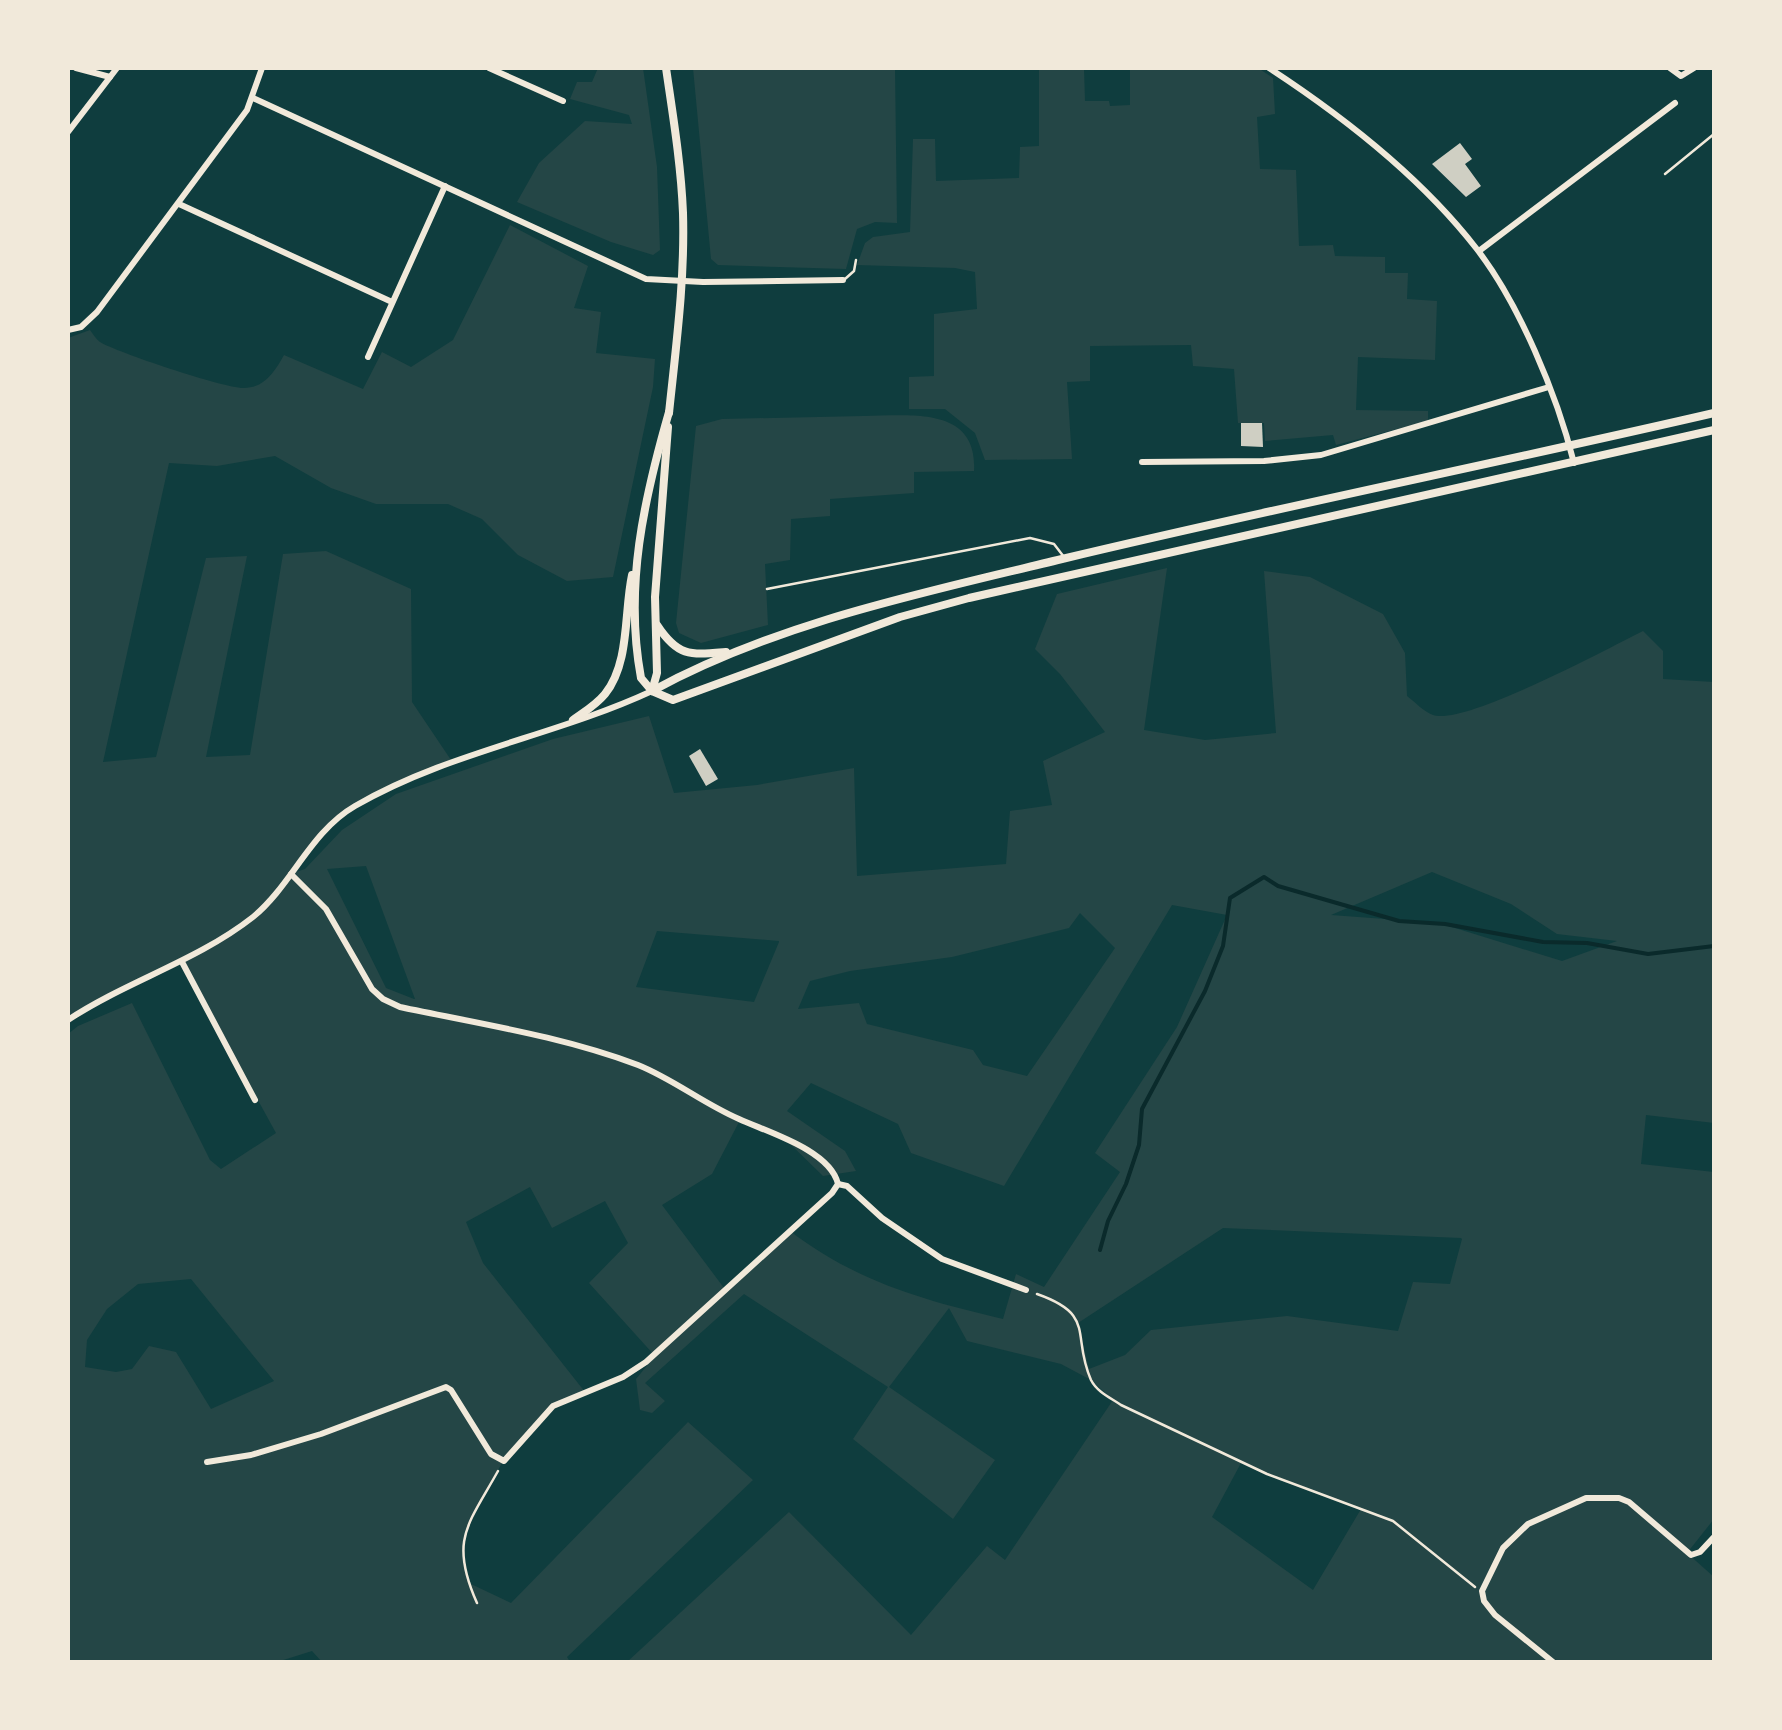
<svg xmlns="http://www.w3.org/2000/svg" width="1782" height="1730" font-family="'PT Serif',serif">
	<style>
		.green { fill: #244646; fill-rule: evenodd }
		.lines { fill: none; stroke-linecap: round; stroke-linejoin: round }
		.stream { stroke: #0a2a2b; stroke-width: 4 }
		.building { fill: #cfcfc3 }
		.path { stroke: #f1e9da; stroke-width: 2.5 }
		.service { stroke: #f1e9da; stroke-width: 2.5 }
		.minor { stroke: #f1e9da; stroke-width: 6 }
		.tertiary { stroke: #f1e9da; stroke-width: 8 }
	</style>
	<rect width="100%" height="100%" fill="#0f3d3e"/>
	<g class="green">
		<polygon points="598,68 643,68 657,167 660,250 653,255 611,242 517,202 539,163 585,121 632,124 629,115 570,99 577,82 592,82"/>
		<polygon points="693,68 895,68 897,223 875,222 857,229 846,269 718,265 711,259"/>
		<polygon points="1039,68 1084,68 1085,101 1109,101 1110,106 1130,105 1130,68 1258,68 1273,78 1275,114 1257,117 1260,169 1296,170 1299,246 1333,245 1335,256 1385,257 1385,273 1408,273 1407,299 1437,301 1435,360 1358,357 1356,410 1428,411 1428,421 1336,445 1333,435 1265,441 1264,423 1238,423 1234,369 1193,366 1191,345 1090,346 1090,381 1067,382 1072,459 985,460 975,433 945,409 909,409 909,377 934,376 934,314 977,309 975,272 955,268 857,265 865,243 873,237 910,232 913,139 935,139 936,181 1019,178 1020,147 1039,146"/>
		<path d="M 510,225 L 588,266 L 574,308 L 601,312 L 596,353 L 655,359 L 653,387 L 613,577 L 567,581 L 518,555 L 482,519 L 448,504 L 376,504 L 331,488 L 275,456 L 217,466 L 169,463 L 103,762 L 156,757 L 206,558 L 247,556 L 206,757 L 250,755 L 283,554 L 326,551 L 411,589 L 412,702 L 451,760 L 351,808 L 326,830 L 293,873 L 305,869 L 342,830 L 396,794 L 553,739 L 649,716 L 674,793 L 757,785 L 854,768 L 857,876 L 1006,864 L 1010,811 L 1052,805 L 1043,761 L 1105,732 L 1060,674 L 1035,649 L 1057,594 L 1167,568 L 1144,730 L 1205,740 L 1276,733 L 1264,571 L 1310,577 L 1383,614 L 1405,653 L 1407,696 C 1415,702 1424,712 1433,715 C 1464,726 1609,648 1643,631 L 1663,651 L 1663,679 L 1714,682 L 1714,1123 L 1646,1115 L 1641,1164 L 1714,1172 L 1714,1519 L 1687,1553 L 1714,1577 L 1714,1662 L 627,1662 L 789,1512 L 911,1635 L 987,1546 L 1005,1560 L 1113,1400 L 1091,1380 L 1061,1364 L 967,1341 L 949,1308 L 889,1387 L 995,1460 L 953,1519 L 853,1439 L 888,1387 L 744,1294 L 645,1383 L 665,1401 L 652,1413 L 640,1410 L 636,1379 L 655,1356 L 589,1283 L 628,1243 L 605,1201 L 552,1228 L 530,1187 L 466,1222 L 483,1263 L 585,1392 L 553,1406 L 503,1461 L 464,1533 L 465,1568 L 471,1584 L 511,1603 L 688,1422 L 753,1480 L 567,1657 L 570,1662 L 322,1662 L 312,1651 L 277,1662 L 68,1662 L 68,1034 L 78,1026 L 132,1003 L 210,1160 L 221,1169 L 276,1133 L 182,962 L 84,1009 L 68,1025 L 68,338 L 90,330 C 93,334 96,339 100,342 C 116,352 226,389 244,388 C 265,388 275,371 284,355 L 363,389 L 382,352 L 411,367 L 453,340 ZM 366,866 L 415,999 L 414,999 L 386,988 L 327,869 ZM 1432,872 L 1511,904 L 1557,934 L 1617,941 L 1562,961 L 1439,923 L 1331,915 ZM 1172,905 L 1227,915 L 1177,1027 L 1095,1153 L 1120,1172 L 1044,1287 L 1016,1274 L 1003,1319 C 923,1300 857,1282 790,1231 L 724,1288 L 662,1205 L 712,1174 L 740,1120 L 784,1138 L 823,1176 L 856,1171 L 845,1151 L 787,1111 L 811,1083 L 898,1124 L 911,1153 L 1004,1186 ZM 1080,913 L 1115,948 L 1027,1076 L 983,1065 L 973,1050 L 867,1024 L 859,1003 L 798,1009 L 810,981 L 850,971 L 952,957 L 1069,928 ZM 657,931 L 779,941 L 779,942 L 754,1002 L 636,987 ZM 1223,1228 L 1461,1238 L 1462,1239 L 1450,1284 L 1413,1282 L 1398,1331 L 1287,1316 L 1151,1330 L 1125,1355 L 1089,1369 L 1078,1323 ZM 191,1279 L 274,1381 L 211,1409 L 176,1352 L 149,1346 L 132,1369 L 116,1372 L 85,1367 L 87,1340 L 107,1309 L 138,1284 ZM 1241,1463 L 1361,1509 L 1313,1590 L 1212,1517 Z"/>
		<path d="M 864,416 C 908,416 978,405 974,471 L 914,472 L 914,493 L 830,499 L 830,516 L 791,519 L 790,560 L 765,564 L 768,625 L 701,643 L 679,633 L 676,623 L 696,426 L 722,419 Z"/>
	</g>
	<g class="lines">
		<polyline class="stream" points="1100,1250 1108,1221 1126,1184 1139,1145 1142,1109 1205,991 1223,946 1230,898 1264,877 1278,886 1399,921 1445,924 1543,942 1587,943 1648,954 1714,946"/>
	</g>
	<g class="building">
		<polygon points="1460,143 1472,159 1465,164 1481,186 1466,197 1432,164"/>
		<polygon points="1241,423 1262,423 1263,447 1241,446"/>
		<polygon points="700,749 718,779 706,786 689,756"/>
	</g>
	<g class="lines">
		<g class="path">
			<path d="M 1037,1294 C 1097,1315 1071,1335 1091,1380 C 1097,1392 1111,1398 1121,1405 L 1267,1474 L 1393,1521 L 1475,1587"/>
			<path d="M 477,1603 C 449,1540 468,1525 498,1471"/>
		</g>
		<g class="service">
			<polyline points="1665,174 1714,134"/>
			<polyline points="845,279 854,271 856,260"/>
			<polyline points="767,589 1030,538 1054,544 1064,557"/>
		</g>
		<g class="minor">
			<polyline points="76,68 110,77"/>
			<polyline points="489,68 563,101"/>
			<path d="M 1269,68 C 1344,117 1420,176 1476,248 C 1519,303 1557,395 1574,463"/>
			<polyline points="1670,68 1681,76 1694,68"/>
			<polyline points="253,98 646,279 703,282 843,280"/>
			<polyline points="68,132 117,68"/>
			<polyline points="179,204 392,302"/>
			<polyline points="1479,251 1675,103"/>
			<polyline points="68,330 81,327 97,312 247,110 262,68"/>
			<polyline points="368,357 445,186"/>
			<polyline points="1142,462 1264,461 1321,455 1549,387"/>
			<polyline points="182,962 255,1100"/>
			<path d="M 68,1020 C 127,981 197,961 253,917 C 292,885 310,832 355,806 C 448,752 555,736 652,691"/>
			<polyline points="838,1184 847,1186 882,1218 942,1259 1026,1290"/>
			<path d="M 207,1462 L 251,1455 L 321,1434 L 446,1387 L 451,1390 L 491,1454 L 504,1461 L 553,1406 L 623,1377 L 646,1362 L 832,1193 L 838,1184 C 830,1150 767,1132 739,1119 C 704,1104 673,1079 638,1065 C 561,1036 480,1024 400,1007 L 383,999 L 372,989 L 326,909 L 291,874"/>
			<polyline points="1553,1662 1495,1615 1484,1601 1482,1591 1503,1548 1528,1524 1586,1498 1619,1498 1629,1502 1691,1555 1700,1552 1714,1537"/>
		</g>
		<g class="tertiary">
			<path d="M 666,68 C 673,116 681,164 683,213 C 685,280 676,346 669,413"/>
			<path d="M 669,412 C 644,499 624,587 641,678 L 652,691 L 673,700 L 900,617 L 969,598 L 1714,430"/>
			<path d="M 657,625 C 678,657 690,655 726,652"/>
			<path d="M 652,691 C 779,622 923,593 1062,559 C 1279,507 1498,463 1714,413"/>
			<polyline points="652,691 657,673 655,597 668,427"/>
			<path d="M 573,720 C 584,712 596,705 605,694 C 630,663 624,612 632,575"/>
		</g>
	</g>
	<rect width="1782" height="1730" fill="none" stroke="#f1e9da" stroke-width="140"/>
</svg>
